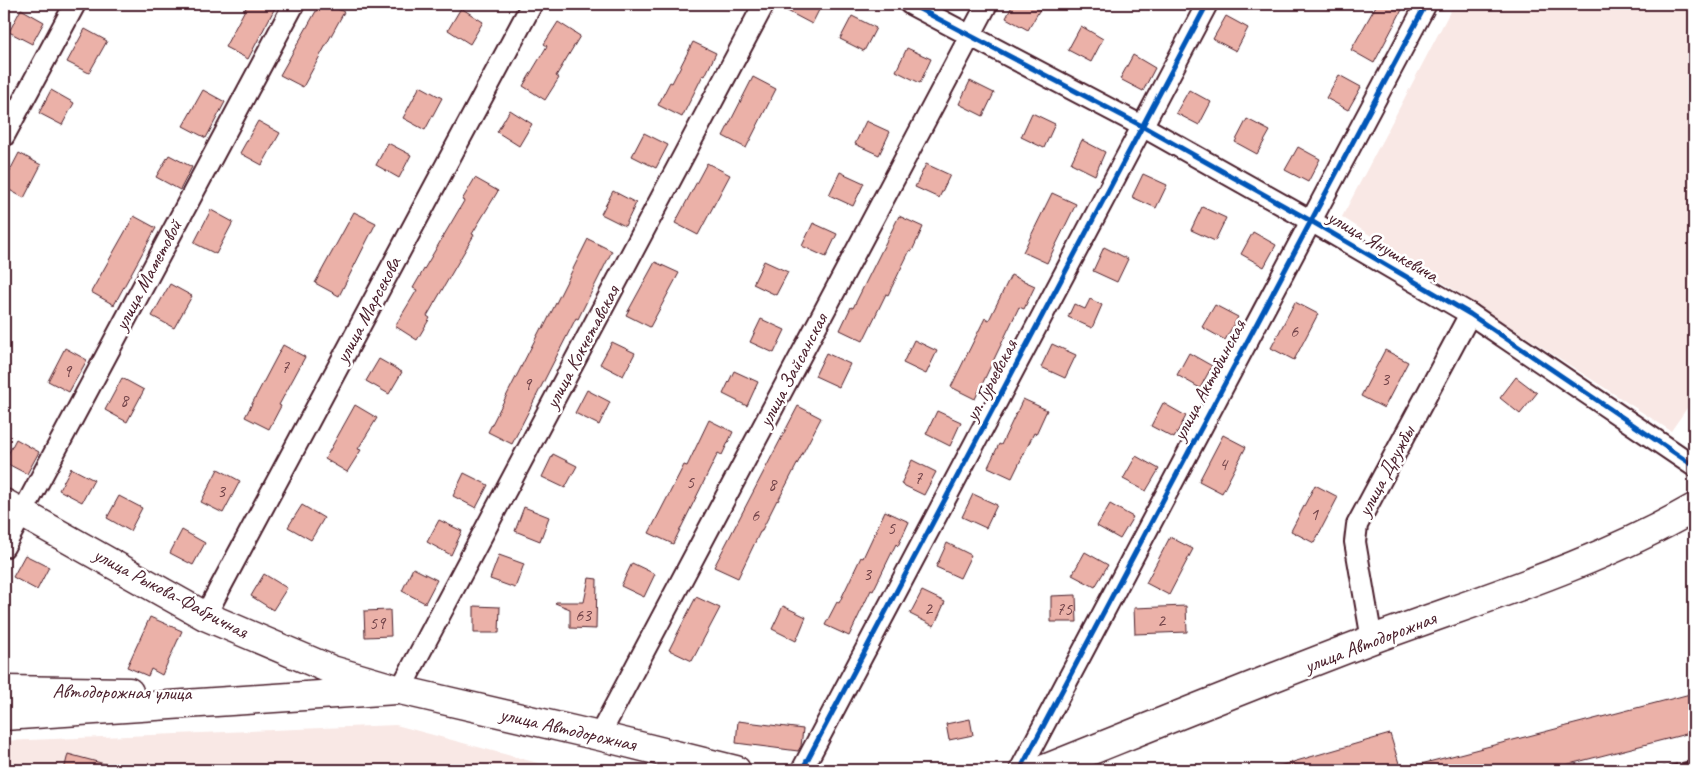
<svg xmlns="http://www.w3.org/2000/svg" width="1698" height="774" font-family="Caveat,sans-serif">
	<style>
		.built { fill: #f9e8e5 }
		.building { fill: #ebb1a8; stroke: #4a1f2b }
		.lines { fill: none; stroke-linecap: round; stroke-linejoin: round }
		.minor-casing { stroke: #4a1f2b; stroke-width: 24 }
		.secondary-casing { stroke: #4a1f2b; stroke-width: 31 }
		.primary-casing { stroke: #4a1f2b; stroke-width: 31 }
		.minor { stroke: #fff; stroke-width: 20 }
		.secondary { stroke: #fff; stroke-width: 28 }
		.primary { stroke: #fff; stroke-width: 28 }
		.rail { stroke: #4a1f2b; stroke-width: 4; stroke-dasharray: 8 4; stroke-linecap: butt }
		.cycleway-casing { stroke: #fff; stroke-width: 8 }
		.cycleway { stroke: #0057b8; stroke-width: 5 }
		.labels { text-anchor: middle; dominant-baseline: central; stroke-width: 5; stroke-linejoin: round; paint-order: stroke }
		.number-label { font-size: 18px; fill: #72444a }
		.street-label { font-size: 20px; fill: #4a1f2b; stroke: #fff }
	</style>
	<rect width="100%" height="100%" fill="#fff"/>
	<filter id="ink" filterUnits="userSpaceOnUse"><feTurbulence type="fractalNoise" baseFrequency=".02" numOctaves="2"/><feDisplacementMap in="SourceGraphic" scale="10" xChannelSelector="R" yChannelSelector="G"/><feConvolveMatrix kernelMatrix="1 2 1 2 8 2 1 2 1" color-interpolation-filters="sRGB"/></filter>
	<g filter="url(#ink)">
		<g class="built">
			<polygon points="1454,4 1694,4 1694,398 1671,431 1342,217"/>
			<polygon points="396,725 564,770 4,770 4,741"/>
		</g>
		<g class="building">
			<polygon points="248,4 277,4 248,59 225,47"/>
			<polygon points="320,4 328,4 344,12 303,87 280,75"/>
			<polygon points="776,4 822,4 812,24 776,5"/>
			<polygon points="1013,4 1043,4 1028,30 1006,18"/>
			<polygon points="1377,4 1405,4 1374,63 1351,50"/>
			<polygon points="461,8 483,22 470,44 448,30"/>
			<polygon points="21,9 44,22 32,44 9,32"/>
			<polygon points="852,16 876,28 864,51 840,39"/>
			<polygon points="1226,16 1248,28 1236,51 1213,39"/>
			<polygon points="558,22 580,36 556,76 559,78 545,100 523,86 547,46 544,44"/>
			<polygon points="1081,26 1103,39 1091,62 1068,50"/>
			<polygon points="85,29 107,41 89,73 67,62"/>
			<polygon points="693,42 716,53 705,76 703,75 682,117 658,105 670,82 672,83"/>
			<polygon points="907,48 931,59 920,83 896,71"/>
			<polygon points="1133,55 1155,68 1143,91 1120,79"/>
			<polygon points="1339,75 1361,87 1348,110 1326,98"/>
			<polygon points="753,77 776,89 746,148 723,136"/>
			<polygon points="970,81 994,93 983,116 959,104"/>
			<polygon points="420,86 442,98 425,130 403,118"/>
			<polygon points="51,90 74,103 62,125 39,113"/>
			<polygon points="203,90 225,102 206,138 183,126"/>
			<polygon points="1189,90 1211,102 1199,125 1176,113"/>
			<polygon points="510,110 532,124 519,146 497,132"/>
			<polygon points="1032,113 1055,124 1044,148 1021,137"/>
			<polygon points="1247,119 1270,131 1257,154 1235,142"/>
			<polygon points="258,121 280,133 262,165 240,153"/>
			<polygon points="866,121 890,132 879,155 855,144"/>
			<polygon points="644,133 668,145 656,168 632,156"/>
			<polygon points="1082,140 1105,152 1095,175 1071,163"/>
			<polygon points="388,143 411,155 399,178 376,165"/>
			<polygon points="1298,147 1320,159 1308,182 1285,170"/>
			<polygon points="19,153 41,165 24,198 4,187 4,182"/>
			<polygon points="169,155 192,167 180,190 156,177"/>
			<polygon points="707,163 730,175 698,235 675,223"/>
			<polygon points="926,164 950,175 939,198 915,187"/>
			<polygon points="840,172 864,183 853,206 829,195"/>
			<polygon points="1143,174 1167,185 1156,208 1132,197"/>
			<polygon points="475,178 498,191 472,234 474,235 427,316 430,318 417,340 395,326 417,290 413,288 464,201 462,200"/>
			<polygon points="613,191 636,203 625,226 601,214"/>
			<polygon points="1052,193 1076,204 1047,263 1023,252"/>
			<polygon points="1202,207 1226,218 1215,241 1191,230"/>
			<polygon points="211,210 233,222 216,254 194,243"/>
			<polygon points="354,212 376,223 339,296 315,283"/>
			<polygon points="134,216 156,228 114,305 91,292"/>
			<polygon points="899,216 923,227 912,251 910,250 888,295 886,294 863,341 840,330 851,307 853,308"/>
			<polygon points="813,223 837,234 826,257 802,246"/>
			<polygon points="1253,232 1276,245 1264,267 1241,254"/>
			<polygon points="588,239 612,251 578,319 576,318 512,444 488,432 541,328 543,329"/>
			<polygon points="1104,247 1128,259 1117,282 1093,271"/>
			<polygon points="764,261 788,272 776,295 753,284"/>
			<polygon points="655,262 679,273 650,327 626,315"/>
			<polygon points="1011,275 1035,286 1024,309 1019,307 975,399 951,387 985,318 989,320"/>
			<polygon points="170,284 192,296 174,328 152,316"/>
			<polygon points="1090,299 1102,305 1092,328 1068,317 1074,304 1085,309"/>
			<polygon points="1295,302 1318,314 1294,360 1271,348"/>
			<polygon points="1215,305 1238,317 1225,340 1202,327"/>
			<polygon points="761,319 785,330 774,353 750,342"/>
			<polygon points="914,340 937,351 926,374 903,363"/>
			<polygon points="612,342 635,353 623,376 600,364"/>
			<polygon points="1052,344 1076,355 1065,378 1041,367"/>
			<polygon points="283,345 305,357 279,405 281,406 269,429 245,417"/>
			<polygon points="65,348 87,360 69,392 48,381"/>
			<polygon points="1385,350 1408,362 1384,408 1361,396"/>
			<polygon points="826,353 850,364 839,387 815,376"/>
			<polygon points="1189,353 1212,366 1200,388 1177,375"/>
			<polygon points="379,359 402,372 389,394 366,381"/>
			<polygon points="734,371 758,382 747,406 723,394"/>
			<polygon points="1516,377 1537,393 1520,414 1500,398"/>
			<polygon points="122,378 144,390 127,422 105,410"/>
			<polygon points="587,390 610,402 599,425 575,413"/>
			<polygon points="1023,399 1047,410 1036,434 1034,433 1012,478 988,467 999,444 1001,445"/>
			<polygon points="1163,403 1186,416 1174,438 1151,426"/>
			<polygon points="355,405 377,418 358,449 361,450 347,472 325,459"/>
			<polygon points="798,406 821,418 778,501 777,500 761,532 760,532 738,578 714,567"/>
			<polygon points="937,411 961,422 950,446 926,434"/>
			<polygon points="709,420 733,432 722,455 718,453 673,544 649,533 684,465 687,466"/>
			<polygon points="1223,435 1246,447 1222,493 1199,481"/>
			<polygon points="16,439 39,452 27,474 4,462"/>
			<polygon points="553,454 577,466 565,488 542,477"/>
			<polygon points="1136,456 1159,469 1146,491 1123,479"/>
			<polygon points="912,460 936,472 924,495 901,484"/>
			<polygon points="71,468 94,480 82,502 59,490"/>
			<polygon points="218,469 240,481 223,513 201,502"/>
			<polygon points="464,473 488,485 476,508 453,496"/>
			<polygon points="1315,485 1338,497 1314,543 1291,531"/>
			<polygon points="973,494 997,505 986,528 962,517"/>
			<polygon points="119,496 142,508 130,531 107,518"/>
			<polygon points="1110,504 1133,517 1120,539 1097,526"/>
			<polygon points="302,505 324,518 311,540 288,527"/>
			<polygon points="524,507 549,517 540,541 515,531"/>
			<polygon points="885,511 909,522 898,546 896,544 873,591 871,590 849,636 825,625 837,602 839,603 861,557 863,558"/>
			<polygon points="439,520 462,531 451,555 427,542"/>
			<polygon points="182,530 205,543 193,565 170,553"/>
			<polygon points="1170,537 1193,549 1169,595 1146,583"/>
			<polygon points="947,543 971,555 960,578 936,567"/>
			<polygon points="1085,552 1108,565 1095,587 1072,575"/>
			<polygon points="25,555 49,567 37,590 13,577"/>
			<polygon points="499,555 524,564 515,588 490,579"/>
			<polygon points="632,563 655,574 644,597 621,586"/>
			<polygon points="413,568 437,580 425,603 402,591"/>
			<polygon points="264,574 287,588 273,610 251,596"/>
			<polygon points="589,578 597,579 596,629 570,628 570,609 555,603 556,602 584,602"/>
			<polygon points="922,591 945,602 934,626 910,614"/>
			<polygon points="1076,595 1077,622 1051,622 1051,596"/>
			<polygon points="696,597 720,608 692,661 669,650"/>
			<polygon points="474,606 500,607 499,633 474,633"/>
			<polygon points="783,606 806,617 796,641 772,629"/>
			<polygon points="1186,606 1187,632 1135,634 1134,608"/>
			<polygon points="390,610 391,636 365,637 364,611"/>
			<polygon points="150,617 182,631 162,675 151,669 148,676 127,667"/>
			<polygon points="1694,693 1694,732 1546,770 1417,770 1417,765"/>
			<polygon points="970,719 973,735 949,740 946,724"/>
			<polygon points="738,721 803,729 801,746 798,751 736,743"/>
			<polygon points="1390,734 1401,770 1279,770 1279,766"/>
			<polygon points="68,754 112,766 111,770 64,770"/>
		</g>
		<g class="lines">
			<defs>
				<g id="minor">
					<polyline points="910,4 1142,126 1311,221 1470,314 1694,466"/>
					<polyline points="4,136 75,4"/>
					<polyline points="4,547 294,4"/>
					<polyline points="205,616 532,4"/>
					<polyline points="1372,640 1355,542 1357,525 1470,314"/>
					<polyline points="400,690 764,4"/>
					<polyline points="599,736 987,4"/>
					<polyline points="802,770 1207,4"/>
					<polyline points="1020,770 1426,4"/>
				</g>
				<g id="secondary">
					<polyline points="4,690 129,692"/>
					<polyline points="4,716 396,690"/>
				</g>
				<g id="primary">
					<polyline points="4,503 205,616 332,670 400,690 599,736 736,770"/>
					<path d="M 1042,770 C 1152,726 1262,681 1373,639 C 1481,599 1593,566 1694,508"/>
				</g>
			</defs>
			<use href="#minor" class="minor-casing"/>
			<use href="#secondary" class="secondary-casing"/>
			<use href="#primary" class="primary-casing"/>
			<use href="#minor" class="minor"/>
			<use href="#secondary" class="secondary"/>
			<use href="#primary" class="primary"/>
			<polyline class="rail" points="1658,770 1694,761"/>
			<defs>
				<g id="cycleway">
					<polyline points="910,4 1142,126 1311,221 1470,314 1694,466"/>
					<polyline points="802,770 1207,4"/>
					<polyline points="1020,770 1426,4"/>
				</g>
			</defs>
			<use href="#cycleway" class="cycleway-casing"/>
			<use href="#cycleway" class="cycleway"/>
		</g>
	</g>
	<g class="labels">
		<g class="number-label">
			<text x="1294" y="331">6</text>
			<text x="285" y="367">7</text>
			<text x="67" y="371">9</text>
			<text x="1385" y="379">3</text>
			<text x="527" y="384">9</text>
			<text x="124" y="400">8</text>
			<text x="1223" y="464">4</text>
			<text x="918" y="478">7</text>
			<text x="690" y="482">5</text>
			<text x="772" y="484">8</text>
			<text x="221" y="491">3</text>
			<text x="1314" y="514">1</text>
			<text x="755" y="515">6</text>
			<text x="891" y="528">5</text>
			<text x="867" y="574">3</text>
			<text x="928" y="608">2</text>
			<text x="1064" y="609">75</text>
			<text x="583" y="615">63</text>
			<text x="1161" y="620">2</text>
			<text x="377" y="623">59</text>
		</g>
		<g class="street-label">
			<text transform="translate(1383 246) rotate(30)">улица Янушкевича</text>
			<text transform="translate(148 275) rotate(-62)">улица Маметовой</text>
			<text transform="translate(368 310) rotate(-62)">улица Марсекова</text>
			<text transform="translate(582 347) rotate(-62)">улица Кокчетавская</text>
			<text transform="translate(793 370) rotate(-62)">улица Зайсанская</text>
			<text transform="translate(991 380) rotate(-62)">ул. Гурьевская</text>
			<text transform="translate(1209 380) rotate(-62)">улица Актюбинская</text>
			<text transform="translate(1386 471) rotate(-62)">улица Дружбы</text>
			<text transform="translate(171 593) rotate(28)">улица Рыкова-Фабричная</text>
			<text transform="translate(1370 642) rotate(-21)">улица Автодорожная</text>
			<text transform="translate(122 692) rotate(1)">Автодорожная улица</text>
			<text transform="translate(568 729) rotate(13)">улица Автодорожная</text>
		</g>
	</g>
	<rect width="1698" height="774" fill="none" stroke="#fff" stroke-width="20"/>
	<rect x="10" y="10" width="1678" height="754" fill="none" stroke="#4a1f2b" stroke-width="2" filter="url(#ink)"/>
</svg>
